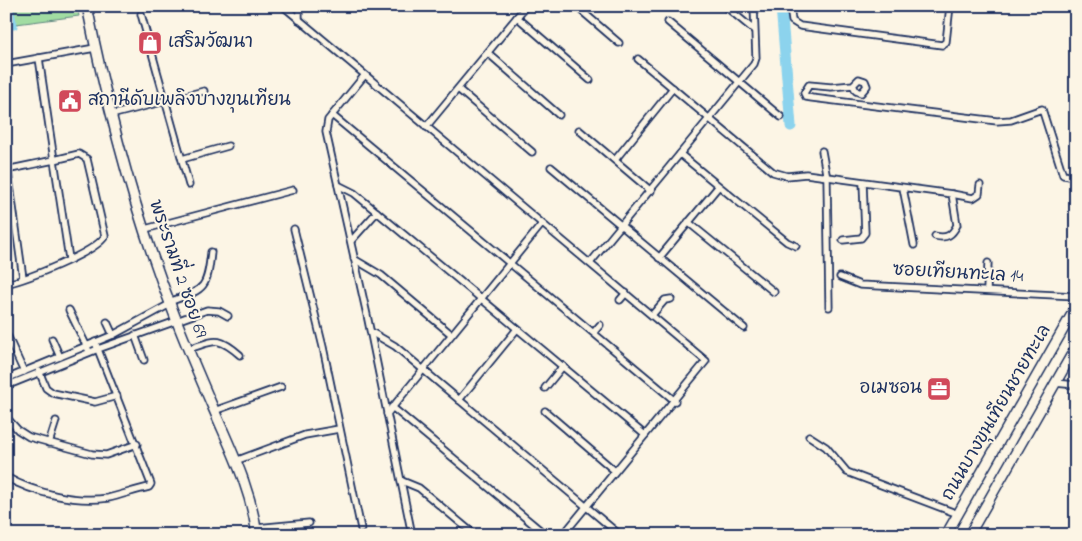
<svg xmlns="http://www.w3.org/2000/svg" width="1082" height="541" font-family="'Indie Flower','Playpen Sans Thai',sans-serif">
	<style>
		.park { fill: #a1dca2; stroke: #5e8680 }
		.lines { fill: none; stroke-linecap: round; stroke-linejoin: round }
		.canal { stroke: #8cd3ed; stroke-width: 7 }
		.river { stroke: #8cd3ed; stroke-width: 11 }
		.street-casing { stroke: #1b2f5e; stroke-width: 9 }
		.secondary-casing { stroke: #1b2f5e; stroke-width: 12 }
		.street { stroke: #fcf5e5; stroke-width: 5.5 }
		.secondary { stroke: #fcf5e5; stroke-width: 9 }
		.labels { text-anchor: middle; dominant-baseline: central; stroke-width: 4; stroke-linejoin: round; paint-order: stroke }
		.poi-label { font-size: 18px; fill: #1b2f5e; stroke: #fcf5e5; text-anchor: start }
		.street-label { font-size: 18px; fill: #1b2f5e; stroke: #fcf5e5 }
	</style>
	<rect width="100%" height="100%" fill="#fcf5e5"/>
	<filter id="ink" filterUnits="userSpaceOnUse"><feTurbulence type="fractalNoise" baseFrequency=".02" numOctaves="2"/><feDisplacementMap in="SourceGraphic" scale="10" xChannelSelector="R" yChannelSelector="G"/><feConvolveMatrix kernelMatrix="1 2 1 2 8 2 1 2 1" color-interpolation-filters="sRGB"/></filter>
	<g filter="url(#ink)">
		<polygon class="park" points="12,6 77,6 79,16 16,24"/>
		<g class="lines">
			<polyline class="canal" points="10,6 14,26"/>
			<polyline class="river" points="781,6 791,126"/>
			<defs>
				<g id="street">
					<polyline points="283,6 706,361 563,535"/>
					<polyline points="299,6 299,20"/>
					<polyline points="576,6 619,43"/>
					<polyline points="649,6 651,8"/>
					<polyline points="725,6 754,30"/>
					<polyline points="790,6 792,21 800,26 942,45 946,42 950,6"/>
					<polyline points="141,14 189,185"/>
					<polyline points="517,17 590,80"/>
					<polyline points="668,22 781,117"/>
					<polyline points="488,53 559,115"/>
					<path d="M 638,59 L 773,172 L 787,176 L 806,174 L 952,194 L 957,225 C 952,235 947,239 935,236"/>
					<polyline points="6,64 95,48"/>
					<polyline points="364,76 328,120 326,132 367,315 412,535"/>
					<polyline points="853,85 856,91 861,93 867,86 865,81 859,79 853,85 831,87 809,85 804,93 806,97 812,98 997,121 1011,120 1042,109 1063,175 1076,177"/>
					<polyline points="458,89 532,152"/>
					<polyline points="111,115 204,91"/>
					<polyline points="332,115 675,401"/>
					<polyline points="426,127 526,6"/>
					<polyline points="579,130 651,191"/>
					<polyline points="822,151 827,179 829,307"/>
					<polyline points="680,154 787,242 796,246"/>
					<polyline points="6,157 23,278"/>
					<polyline points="182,159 228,146"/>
					<polyline points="615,160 673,88"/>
					<polyline points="551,167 744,328"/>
					<polyline points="6,170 54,160 69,259"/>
					<polyline points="338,185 354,193 645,435"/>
					<polyline points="903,188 914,245"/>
					<polyline points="952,194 973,198 979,194 980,185"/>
					<polyline points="688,222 774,292"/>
					<polyline points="145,229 293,190"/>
					<polyline points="294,229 323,347 361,529"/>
					<polyline points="843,240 861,238 865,233 863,183"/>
					<polyline points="351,241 377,212"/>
					<polyline points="659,258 718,187"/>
					<polyline points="354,259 381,275 451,334"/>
					<polyline points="590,263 754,64 756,58 754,6"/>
					<polyline points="840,277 860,285 1076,296"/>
					<path d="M 6,284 C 27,279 95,253 105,236 L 87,159 L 79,154 L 54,160 L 39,58"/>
					<polyline points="987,290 988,263"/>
					<polyline points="620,300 626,293"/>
					<path d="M 169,302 C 204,289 207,291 211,252"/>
					<polyline points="69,310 88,349"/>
					<polyline points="652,315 665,300 671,299"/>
					<polyline points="107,322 113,335"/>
					<polyline points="371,332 395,346 620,535"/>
					<polyline points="594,332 600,325"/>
					<polyline points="135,335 144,360"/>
					<polyline points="8,337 24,372"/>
					<polyline points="52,339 60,357"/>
					<path d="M 188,349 C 215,341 217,335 240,355"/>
					<polyline points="39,371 46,388 53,393 95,402 117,396"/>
					<polyline points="6,379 113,335 170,304"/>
					<polyline points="1055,383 1076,385"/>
					<polyline points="6,386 98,349 207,310 219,311 228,316"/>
					<polyline points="545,388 563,366"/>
					<polyline points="459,400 517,329"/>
					<polyline points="392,407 546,535"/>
					<polyline points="214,411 281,387"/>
					<polyline points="545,411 615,471"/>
					<polyline points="387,414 542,224"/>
					<polyline points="6,417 18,430 29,437 92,454 106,455 137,444"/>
					<polyline points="809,436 826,447 847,472 958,514"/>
					<polyline points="49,443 56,421"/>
					<polyline points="238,460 305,435 339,429"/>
					<path d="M 6,477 C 34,493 76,503 108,498 C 122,495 135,490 149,487 L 151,484 L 95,342"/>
					<polyline points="402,481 419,488 475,535"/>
					<polyline points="256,528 309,523"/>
				</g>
				<g id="secondary">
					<path d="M 87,6 C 108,112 136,219 176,319 C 188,350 201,380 214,410 C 232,452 251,489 257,535"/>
					<polyline points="946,535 1076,307"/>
					<polyline points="969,535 1076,347"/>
				</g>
			</defs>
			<use href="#street" class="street-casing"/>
			<use href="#secondary" class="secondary-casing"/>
			<use href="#street" class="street"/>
			<use href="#secondary" class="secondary"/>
		</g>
	</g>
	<defs>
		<symbol id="shop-square" viewBox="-11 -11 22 22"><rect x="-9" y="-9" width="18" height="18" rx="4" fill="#d1495b" stroke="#fcf5e5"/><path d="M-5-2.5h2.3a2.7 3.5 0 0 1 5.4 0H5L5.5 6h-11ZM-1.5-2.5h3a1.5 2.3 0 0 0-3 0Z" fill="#fff"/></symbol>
		<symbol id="civic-square" viewBox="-11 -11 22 22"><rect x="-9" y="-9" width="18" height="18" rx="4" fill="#d1495b" stroke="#fcf5e5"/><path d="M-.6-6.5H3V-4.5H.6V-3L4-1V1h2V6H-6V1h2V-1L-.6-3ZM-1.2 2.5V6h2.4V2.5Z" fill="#fff"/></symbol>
		<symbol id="office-square" viewBox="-11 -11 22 22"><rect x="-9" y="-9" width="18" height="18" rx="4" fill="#d1495b" stroke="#fcf5e5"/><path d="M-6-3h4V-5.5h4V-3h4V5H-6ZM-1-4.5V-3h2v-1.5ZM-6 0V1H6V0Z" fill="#fff"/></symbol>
	</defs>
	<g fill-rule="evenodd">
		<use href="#shop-square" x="136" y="29" width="28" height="28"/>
		<use href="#civic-square" x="56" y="87" width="28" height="28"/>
		<use href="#office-square" x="925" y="375" width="28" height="28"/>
	</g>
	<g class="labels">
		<g class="poi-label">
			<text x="168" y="43">เสริมวัฒนา</text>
			<text x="88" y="101">สถานีดับเพลิงบางขุนเทียน</text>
			<text x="922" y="389" text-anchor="end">อเมซอน</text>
		</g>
		<g class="street-label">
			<text transform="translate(177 269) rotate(71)">พระรามที่ 2 ซอย 69</text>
			<text transform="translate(958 274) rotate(3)">ซอยเทียนทะเล 14</text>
			<text transform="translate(997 413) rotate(-60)">ถนนบางขุนเทียนชายทะเล</text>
		</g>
	</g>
	<rect width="1082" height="541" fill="none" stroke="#fcf5e5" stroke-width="25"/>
	<rect x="12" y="12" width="1057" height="516" fill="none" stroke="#1b2f5e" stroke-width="2" filter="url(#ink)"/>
</svg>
